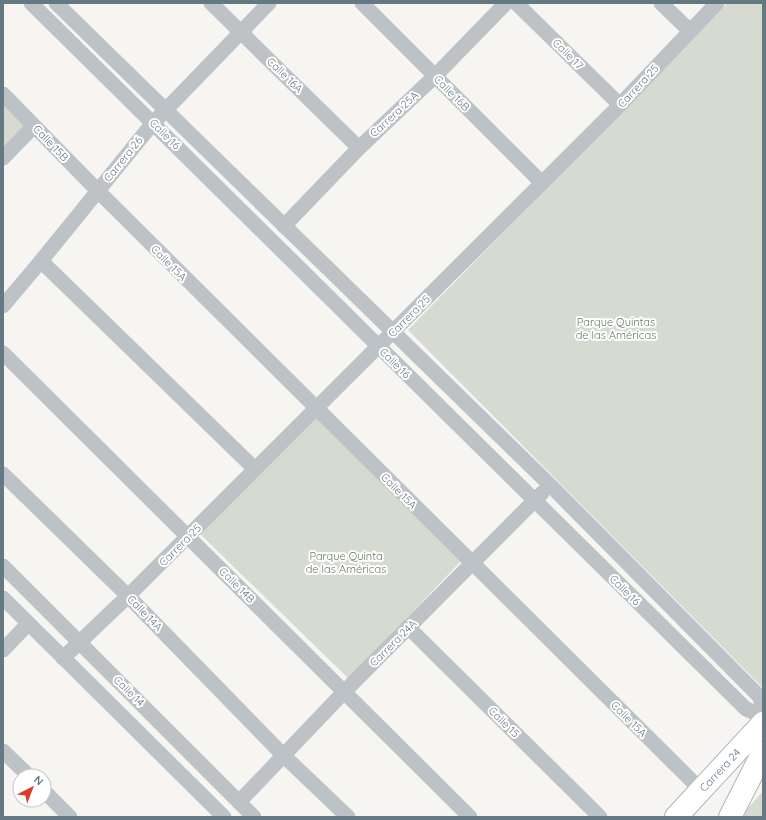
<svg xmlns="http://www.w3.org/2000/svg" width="766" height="820" font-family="Quicksand,sans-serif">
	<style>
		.green { fill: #d6dad1 }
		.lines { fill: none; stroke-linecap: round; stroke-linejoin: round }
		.secondary-casing { stroke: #afb6b9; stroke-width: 24 }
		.street { stroke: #bcc2c5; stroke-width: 15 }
		.secondary { stroke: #fff; stroke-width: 22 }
		.labels { text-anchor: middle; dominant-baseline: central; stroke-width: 4; stroke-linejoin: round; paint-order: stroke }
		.street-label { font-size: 11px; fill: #657983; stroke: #fff }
		.park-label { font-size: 11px; fill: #6b7a64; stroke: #fff }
	</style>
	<rect width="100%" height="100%" fill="#f6f5f2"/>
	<g class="green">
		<polygon points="727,3 763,3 763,688 408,330"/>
		<polygon points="3,104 27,128 3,154"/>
		<polygon points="317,418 461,561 349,679 200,534"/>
		<polygon points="763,791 763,817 740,817"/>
	</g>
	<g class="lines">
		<defs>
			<g id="secondary">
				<polyline points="676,817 763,723"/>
				<polyline points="730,817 763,752"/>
			</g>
		</defs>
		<use href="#secondary" class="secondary-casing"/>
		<g class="street">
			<polyline points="31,3 746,709 763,716"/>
			<polyline points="56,3 550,485 759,696 763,706"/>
			<polyline points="211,3 359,148"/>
			<polyline points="362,3 542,183"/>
			<polyline points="516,3 620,105"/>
			<polyline points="661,3 690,31"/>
			<polyline points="3,94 98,191 701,790"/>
			<polyline points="3,158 34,126"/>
			<polyline points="284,226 359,148 435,76 506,3"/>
			<polyline points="41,261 255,469"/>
			<polyline points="3,306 41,261 153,123 269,3"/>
			<polyline points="3,353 470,817"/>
			<polyline points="3,474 128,596 283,755 348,817"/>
			<polyline points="3,566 254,817"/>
			<polyline points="3,598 224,817"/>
			<polyline points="408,627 600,817"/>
			<polyline points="3,650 28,624"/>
			<polyline points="63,658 128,596 620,105 717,3"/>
			<polyline points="3,751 29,776"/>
			<polyline points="44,791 70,817"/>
			<polyline points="239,802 344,692 542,493"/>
		</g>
		<use href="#secondary" class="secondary"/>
	</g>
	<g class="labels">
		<g class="street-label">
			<text transform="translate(568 54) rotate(45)">Calle 17</text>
			<text transform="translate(285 75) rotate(44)">Calle 16A</text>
			<text transform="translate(638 86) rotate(-47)">Carrera 25</text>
			<text transform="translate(452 93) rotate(45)">Calle 16B</text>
			<text transform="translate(394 114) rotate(-43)">Carrera 25A</text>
			<text transform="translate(165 134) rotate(45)">Calle 16</text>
			<text transform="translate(51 143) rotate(46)">Calle 15B</text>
			<text transform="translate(123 159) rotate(-51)">Carrera 26</text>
			<text transform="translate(169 263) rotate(45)">Calle 15A</text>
			<text transform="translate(409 316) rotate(-45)">Carrera 25</text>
			<text transform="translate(395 363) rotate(45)">Calle 16</text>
			<text transform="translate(399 491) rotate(45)">Calle 15A</text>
			<text transform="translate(180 545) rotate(-45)">Carrera 25</text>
			<text transform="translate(237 585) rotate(45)">Calle 14B</text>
			<text transform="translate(625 590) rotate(45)">Calle 16</text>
			<text transform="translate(145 613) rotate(46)">Calle 14A</text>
			<text transform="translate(393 643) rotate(-45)">Carrera 24A</text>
			<text transform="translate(129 691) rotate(45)">Calle 14</text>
			<text transform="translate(629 719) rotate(45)">Calle 15A</text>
			<text transform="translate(504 722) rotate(45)">Calle 15</text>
			<text transform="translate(720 770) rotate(-47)">Carrera 24</text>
		</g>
		<g class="park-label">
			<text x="616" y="322">Parque Quintas<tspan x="616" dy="13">de las Américas</tspan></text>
			<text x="346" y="556">Parque Quinta<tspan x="346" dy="13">de las Américas</tspan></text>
		</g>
	</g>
	<rect width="766" height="820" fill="none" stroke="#657983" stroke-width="8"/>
	<g transform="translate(32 788) rotate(42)"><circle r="19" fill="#ffffff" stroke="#c1c9cd"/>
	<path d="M0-3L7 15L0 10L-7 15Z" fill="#de3e29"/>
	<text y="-6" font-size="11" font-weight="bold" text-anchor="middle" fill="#657983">N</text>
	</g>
</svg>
